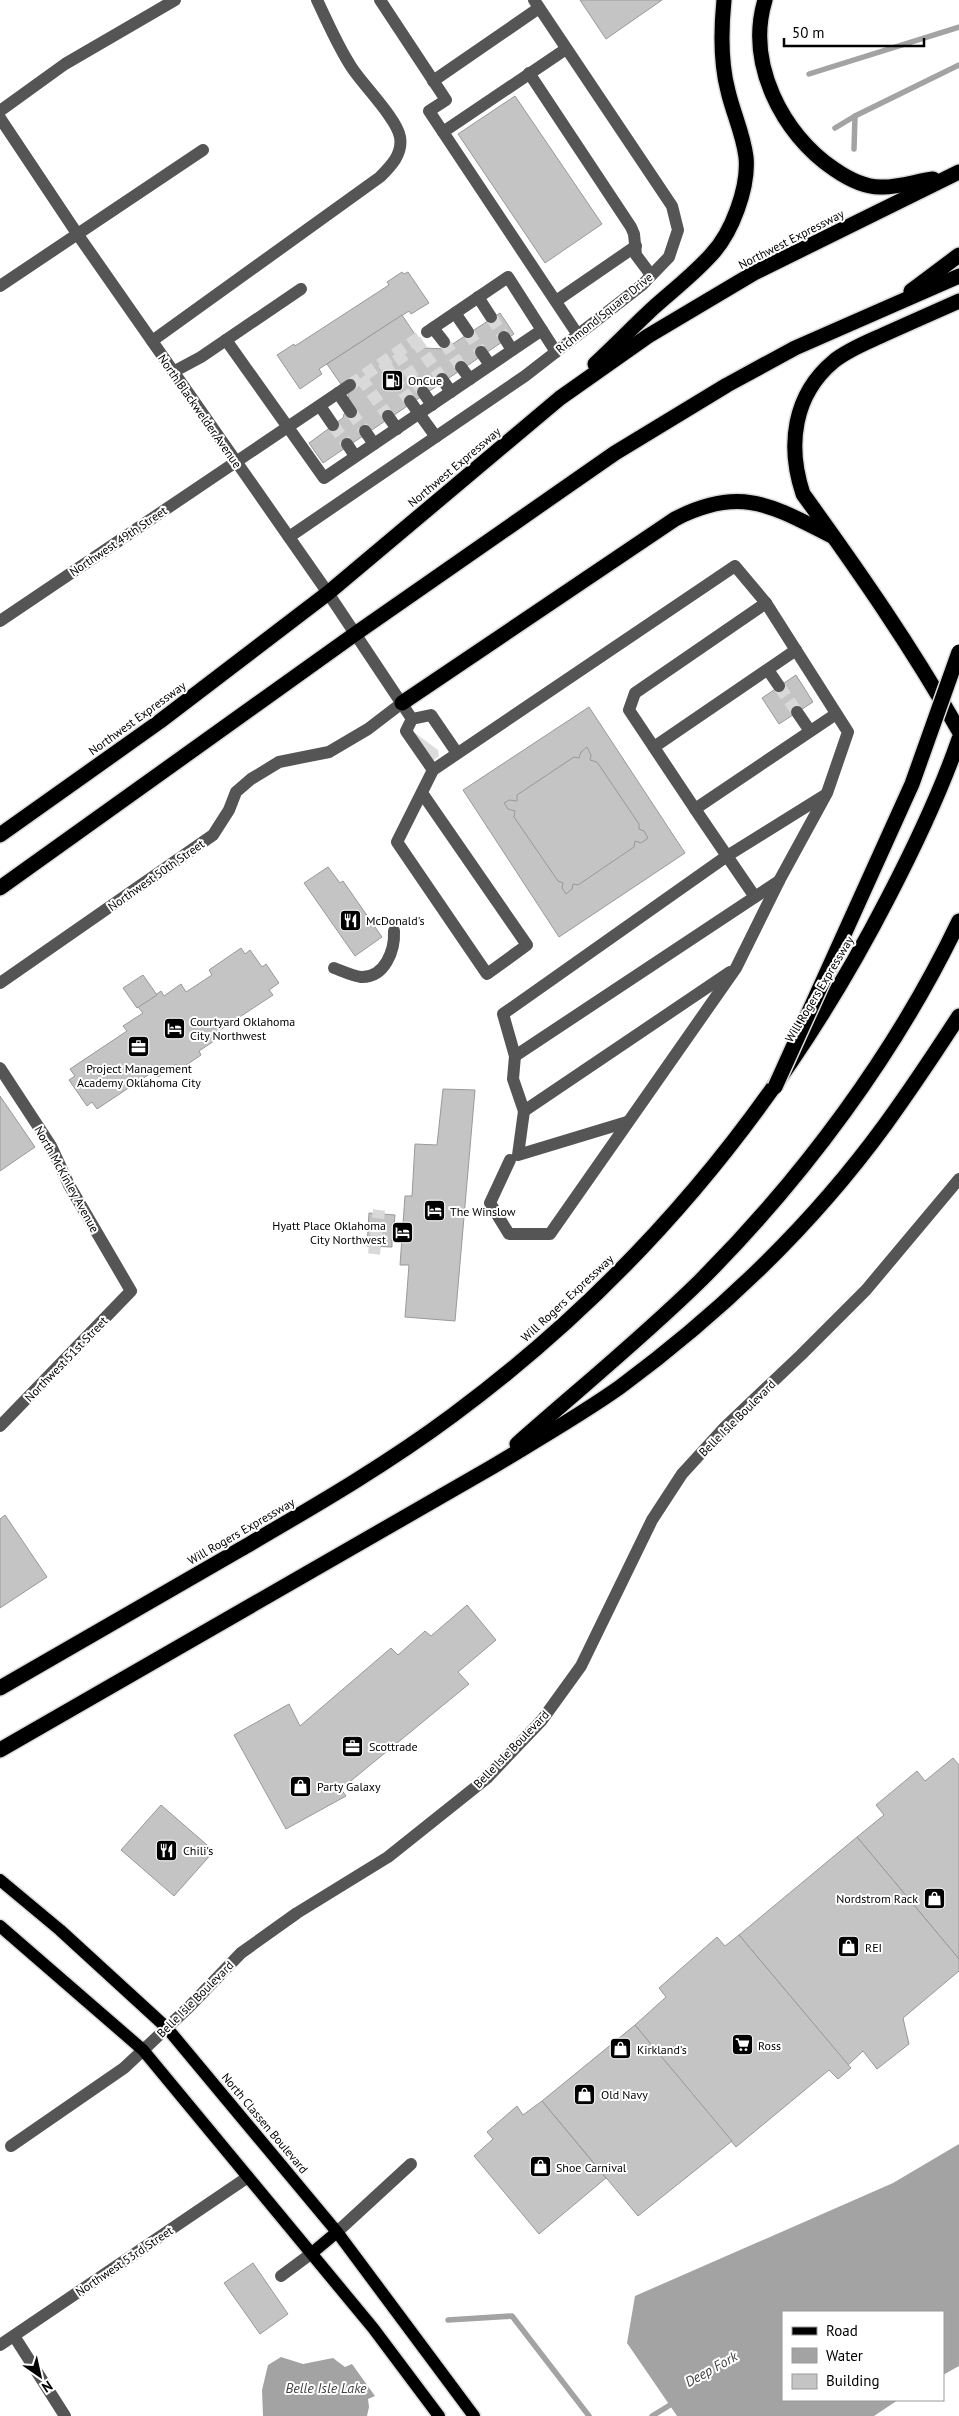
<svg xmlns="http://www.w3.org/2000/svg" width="959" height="2416" font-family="'PT Sans',sans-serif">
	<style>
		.green { fill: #dcdcdc }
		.water { fill: #a3a3a3 }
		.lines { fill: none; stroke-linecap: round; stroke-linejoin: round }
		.stream { stroke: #a3a3a3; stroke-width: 5.5 }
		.building { fill: #c4c4c4; stroke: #999 }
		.minor-tunnel { stroke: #d9d9d9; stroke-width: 12; stroke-dasharray: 12 6; stroke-linecap: butt }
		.major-casing { stroke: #dbdbdb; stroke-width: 15 }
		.highway-casing { stroke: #dbdbdb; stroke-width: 18 }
		.minor { stroke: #555; stroke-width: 12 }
		.major { stroke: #000; stroke-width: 12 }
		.highway { stroke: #000; stroke-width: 15 }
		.highway-bridge-casing { stroke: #dbdbdb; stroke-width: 18; stroke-linecap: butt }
		.highway-bridge { stroke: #000; stroke-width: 15 }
		.labels { text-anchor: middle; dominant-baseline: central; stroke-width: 4; stroke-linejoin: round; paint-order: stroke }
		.street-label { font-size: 12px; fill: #000; stroke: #fff }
		.poi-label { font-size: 12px; fill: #000; stroke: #fff; text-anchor: start }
		.water-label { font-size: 14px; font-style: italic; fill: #444; stroke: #fff }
	</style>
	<rect width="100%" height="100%" fill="#fff"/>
	<polygon class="green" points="415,733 438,750 439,756 428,765 413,736"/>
	<g class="water">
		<polygon points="959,2144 959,2366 943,2375 943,2312 783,2312 783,2400 898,2400 874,2416 677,2416 627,2343 635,2296 893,2183"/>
		<polygon points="281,2357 303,2364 333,2358 345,2367 352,2364 375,2396 368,2399 369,2407 367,2416 263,2416 262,2390 268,2365"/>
	</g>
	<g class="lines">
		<g class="stream">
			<polyline points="809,74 959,27"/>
			<polyline points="835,128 855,116 959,65"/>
			<polyline points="854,149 855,116"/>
			<polyline points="448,2320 512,2316 589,2416"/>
			<polyline points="652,2416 675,2402"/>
		</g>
	</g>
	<g class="building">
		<polygon points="580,0 662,0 606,39"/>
		<polygon points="515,96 602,224 545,263 458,134"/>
		<polygon points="402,272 404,274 408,272 429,303 411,314 409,311 319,369 322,374 300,389 277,355 294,344 295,346 389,285 387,282"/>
		<polygon points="500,313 514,334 323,463 309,443 343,418 349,396 327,364 402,315 424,348 445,349"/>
		<polygon points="796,675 813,702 779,724 762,698"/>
		<polygon points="589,707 685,853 559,937 463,790"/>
		<polygon points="587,747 591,755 590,760 597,762 639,824 639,829 644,831 648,838 641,843 635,841 634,847 578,885 573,884 572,889 566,894 562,888 563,883 558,881 514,817 515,811 508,809 504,803 509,800 517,801 517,795 574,757 579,758 581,752"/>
		<polygon points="328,867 340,883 343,881 382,937 355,956 304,883"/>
		<polygon points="241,948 245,954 250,950 262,967 266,964 279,983 269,990 273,995 214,1034 217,1039 199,1051 201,1055 179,1070 176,1064 158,1077 154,1071 97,1109 92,1102 87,1106 69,1080 75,1076 70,1069 127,1031 123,1026 143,1013 138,1007 161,991 164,996 181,984 186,992 212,975 209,970"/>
		<polygon points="143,975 157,995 137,1008 123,988"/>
		<polygon points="443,1089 475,1090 455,1321 405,1317 409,1265 400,1265 405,1196 412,1196 415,1144 437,1145"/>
		<polygon points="0,1096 35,1147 0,1171"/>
		<polygon points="369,1213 395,1215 394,1224 403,1225 402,1241 392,1240 392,1247 367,1246"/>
		<polygon points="5,1515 47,1577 0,1608 0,1519"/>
		<polygon points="467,1605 496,1640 458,1672 469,1684 341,1789 346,1796 286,1829 234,1735 289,1704 300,1726 391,1648 398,1655 425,1631 431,1636"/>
		<polygon points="953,1758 959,1765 959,1959 857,1837 884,1815 876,1805 917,1771 925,1781"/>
		<polygon points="161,1805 214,1851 174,1896 121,1850"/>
		<polygon points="857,1837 959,1959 959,1971 903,2018 909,2044 877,2069 863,2051 848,2065 739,1935"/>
		<polygon points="739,1935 851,2068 838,2079 829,2070 736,2147 635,2025 666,1997 659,1988 717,1937 725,1946"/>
		<polygon points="635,2025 732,2141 638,2216 542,2101"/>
		<polygon points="542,2101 606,2178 539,2234 474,2156 493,2139 487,2132 517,2106 523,2115"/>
		<polygon points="253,2263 288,2314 260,2334 224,2283"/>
	</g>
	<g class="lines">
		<g class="minor-tunnel">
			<polyline points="491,317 504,337"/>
			<polyline points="468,332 481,352"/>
			<polyline points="415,340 442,379"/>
			<polyline points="444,342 461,367"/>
			<polyline points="397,353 423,392"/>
			<polyline points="383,362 410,401"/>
			<polyline points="361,378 388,416"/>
			<polyline points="350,385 427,332"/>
			<polyline points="351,412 365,431"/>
			<polyline points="333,425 347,444"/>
			<polyline points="779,686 797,712"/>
			<polyline points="374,1254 379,1210"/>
		</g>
		<defs>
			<g id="major">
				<polyline points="0,1880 60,1930 167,2028 337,2232 474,2416"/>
				<polyline points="0,1926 143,2050 373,2328 439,2416"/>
				<polyline points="312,2253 337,2232"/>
			</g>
			<g id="highway">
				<path d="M 765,0 C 746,63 782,134 834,169 C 847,178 864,187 880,187 C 897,188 917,181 933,179"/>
				<polyline points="911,291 959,255"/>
				<path d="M 959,301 C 934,312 910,323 885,334 C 868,342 849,349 834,361 C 793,395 787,446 803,494 C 858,570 913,649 959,731"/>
				<path d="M 595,364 C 614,346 633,327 652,309 C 672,291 693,275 711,255 C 732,233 749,187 746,157 C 743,133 733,113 728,91 C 720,61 721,30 724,0"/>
				<path d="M 402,703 L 675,519 C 741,485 772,506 832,536"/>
				<polyline points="0,835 159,722 328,593 560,398 648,336 754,273 959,172"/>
				<polyline points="0,888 355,634 615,453 727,385 795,348 959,276"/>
				<path d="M 517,1444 C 578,1390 642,1338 700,1281 C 803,1178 896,1053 959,921"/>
				<path d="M 0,1688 C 80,1642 161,1595 241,1549 C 313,1507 386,1465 453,1415 C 638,1278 783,1102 888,898 C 915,846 940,794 959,739"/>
				<path d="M 0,1750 L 492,1467 C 535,1441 579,1416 620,1387 C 720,1313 812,1225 885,1125 C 911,1089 935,1053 959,1016"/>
			</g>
		</defs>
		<use href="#major" class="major-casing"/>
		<use href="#highway" class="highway-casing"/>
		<g class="minor">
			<polyline points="380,0 446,100 429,111 578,335"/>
			<polyline points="529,73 631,227 634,234 636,255 651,275"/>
			<polyline points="433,81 539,8"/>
			<polyline points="0,111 65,64 175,0"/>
			<polyline points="0,118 78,235 328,593 412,719"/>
			<polyline points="443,132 566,49"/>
			<polyline points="0,286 203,150"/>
			<polyline points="478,297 491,317"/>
			<polyline points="556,301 636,246"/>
			<polyline points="455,313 468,332"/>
			<polyline points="433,328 444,342"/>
			<polyline points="427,332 508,277 556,352"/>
			<polyline points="504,337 512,350"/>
			<polyline points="226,340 324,478 542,330"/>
			<path d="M 152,341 L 380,177 C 391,166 403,154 400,137 C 397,119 364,86 352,68 C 338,47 328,23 317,0"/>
			<polyline points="481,352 490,365"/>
			<polyline points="461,367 470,379"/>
			<polyline points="173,372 201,357 301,289"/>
			<polyline points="442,379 451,392"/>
			<polyline points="423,392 432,405"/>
			<polyline points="338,393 351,412"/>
			<polyline points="410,401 436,437"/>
			<polyline points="320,406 333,425"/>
			<polyline points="388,416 397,429"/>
			<polyline points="365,431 374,444"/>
			<polyline points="347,444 355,456"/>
			<polyline points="289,537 525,376 642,285 669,257 678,230 672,206 534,0"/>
			<polyline points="766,603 635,693 629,710 695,809 836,714"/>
			<polyline points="0,621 350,385"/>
			<polyline points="768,670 779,686"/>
			<polyline points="797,712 810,731"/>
			<polyline points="654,747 796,650"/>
			<polyline points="433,770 406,731 412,719 431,715 457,753"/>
			<polyline points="422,793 527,945 487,974 397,842 433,770 735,566 766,603 848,732 827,793 779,881 736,968 550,1234 509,1234 490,1203 510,1160"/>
			<polyline points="695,809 727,856 825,795"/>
			<path d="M 334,968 C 342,971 353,976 361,977 C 385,978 395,950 394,931"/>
			<polyline points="730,972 524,1111 513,1079 515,1056 503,1014 727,856 755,897"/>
			<polyline points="0,983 213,835 229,810 236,792 251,779 279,762 329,752 368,729 402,703"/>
			<polyline points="515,1056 779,881"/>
			<polyline points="0,1068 51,1146 69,1185 131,1291 0,1426"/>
			<polyline points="524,1111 518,1155 627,1122"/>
			<polyline points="11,2146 124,2068 189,2007 241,1953 297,1913 388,1857 487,1778 542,1720 581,1666 652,1520 682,1474 725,1427 801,1355 866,1290 959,1179"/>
			<polyline points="337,2232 411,2164"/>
			<polyline points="281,2276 312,2253"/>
			<polyline points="14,2336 65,2416"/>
			<polyline points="0,2345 248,2177"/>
		</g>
		<use href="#major" class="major"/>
		<use href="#highway" class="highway"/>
		<defs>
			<polyline id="highway-bridge" points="775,1087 912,784 959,652"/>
		</defs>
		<use href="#highway-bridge" class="highway-bridge-casing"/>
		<use href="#highway-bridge" class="highway-bridge"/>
	</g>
	<defs>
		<symbol id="fuel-square" viewBox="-11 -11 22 22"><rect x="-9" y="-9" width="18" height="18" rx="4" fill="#000" stroke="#fff"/><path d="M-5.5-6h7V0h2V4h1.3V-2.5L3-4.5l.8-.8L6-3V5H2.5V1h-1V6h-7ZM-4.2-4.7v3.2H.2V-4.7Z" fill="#fff"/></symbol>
		<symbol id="restaurant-square" viewBox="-11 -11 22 22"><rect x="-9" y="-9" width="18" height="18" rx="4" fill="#000" stroke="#fff"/><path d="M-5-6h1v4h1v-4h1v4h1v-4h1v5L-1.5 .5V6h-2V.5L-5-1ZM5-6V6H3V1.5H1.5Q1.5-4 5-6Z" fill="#fff"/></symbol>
		<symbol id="hotel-square" viewBox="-11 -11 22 22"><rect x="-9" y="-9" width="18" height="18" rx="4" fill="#000" stroke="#fff"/><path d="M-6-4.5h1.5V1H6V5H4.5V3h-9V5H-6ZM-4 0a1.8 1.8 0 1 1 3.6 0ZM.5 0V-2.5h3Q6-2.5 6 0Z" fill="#fff"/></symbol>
		<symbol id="office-square" viewBox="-11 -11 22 22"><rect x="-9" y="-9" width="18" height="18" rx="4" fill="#000" stroke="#fff"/><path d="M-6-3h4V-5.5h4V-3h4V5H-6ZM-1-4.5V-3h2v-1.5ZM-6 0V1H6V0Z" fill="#fff"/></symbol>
		<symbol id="shop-square" viewBox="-11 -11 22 22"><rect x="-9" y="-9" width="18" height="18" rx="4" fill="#000" stroke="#fff"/><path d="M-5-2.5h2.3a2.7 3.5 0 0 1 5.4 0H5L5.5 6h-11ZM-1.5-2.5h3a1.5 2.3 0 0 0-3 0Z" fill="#fff"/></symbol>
		<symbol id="supermarket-square" viewBox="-11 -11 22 22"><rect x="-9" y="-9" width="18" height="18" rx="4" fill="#000" stroke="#fff"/><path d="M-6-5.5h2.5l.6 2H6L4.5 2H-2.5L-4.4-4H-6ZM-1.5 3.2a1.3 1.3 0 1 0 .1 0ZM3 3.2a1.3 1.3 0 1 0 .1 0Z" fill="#fff"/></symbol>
	</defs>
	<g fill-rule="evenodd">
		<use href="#fuel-square" x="380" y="368" width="25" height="25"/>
		<use href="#restaurant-square" x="338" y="908" width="25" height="25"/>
		<use href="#hotel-square" x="162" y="1016" width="25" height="25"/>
		<use href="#office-square" x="126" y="1034" width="25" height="25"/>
		<use href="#hotel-square" x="422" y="1198" width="25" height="25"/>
		<use href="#hotel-square" x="390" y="1220" width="25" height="25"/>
		<use href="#office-square" x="340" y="1734" width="25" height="25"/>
		<use href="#shop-square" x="288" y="1774" width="25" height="25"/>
		<use href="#restaurant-square" x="154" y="1838" width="25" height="25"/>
		<use href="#shop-square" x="922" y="1886" width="25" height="25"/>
		<use href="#shop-square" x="836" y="1934" width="25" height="25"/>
		<use href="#supermarket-square" x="730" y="2032" width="25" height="25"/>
		<use href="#shop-square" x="608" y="2036" width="25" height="25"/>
		<use href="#shop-square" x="572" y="2082" width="25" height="25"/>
		<use href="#shop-square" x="528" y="2154" width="25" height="25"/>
	</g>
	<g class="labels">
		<g class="street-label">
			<text transform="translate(791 239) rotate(-27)">Northwest Expressway</text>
			<text transform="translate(604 313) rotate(-39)">Richmond Square Drive</text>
			<text transform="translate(200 411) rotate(55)">North Blackwelder Avenue</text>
			<text transform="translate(454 467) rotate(-40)">Northwest Expressway</text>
			<text transform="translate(118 541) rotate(-34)">Northwest 49th Street</text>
			<text transform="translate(137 718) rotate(-36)">Northwest Expressway</text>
			<text transform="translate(156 875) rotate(-35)">Northwest 50th Street</text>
			<text transform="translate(819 989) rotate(-59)">Will Rogers Expressway</text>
			<text transform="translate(67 1179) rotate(61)">North McKinley Avenue</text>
			<text transform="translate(567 1298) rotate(-43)">Will Rogers Expressway</text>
			<text transform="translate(66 1359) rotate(-46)">Northwest 51st Street</text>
			<text transform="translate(737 1418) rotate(-45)">Belle Isle Boulevard</text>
			<text transform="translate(241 1531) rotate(-30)">Will Rogers Expressway</text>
			<text transform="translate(511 1749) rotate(-46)">Belle Isle Boulevard</text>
			<text transform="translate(195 1999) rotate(-45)">Belle Isle Boulevard</text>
			<text transform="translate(265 2123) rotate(50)">North Classen Boulevard</text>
			<text transform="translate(124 2261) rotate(-34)">Northwest 53rd Street</text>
		</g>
		<g class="poi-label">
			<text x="408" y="380">OnCue</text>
			<text x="366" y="920">McDonald's</text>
			<text x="190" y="1021">Courtyard Oklahoma<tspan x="190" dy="14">City Northwest</tspan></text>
			<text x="139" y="1068" text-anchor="middle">Project Management<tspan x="139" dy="14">Academy Oklahoma City</tspan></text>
			<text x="450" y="1211">The Winslow</text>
			<text x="386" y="1225" text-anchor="end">Hyatt Place Oklahoma<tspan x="386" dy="14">City Northwest</tspan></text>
			<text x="369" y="1746">Scottrade</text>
			<text x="317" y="1786">Party Galaxy</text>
			<text x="183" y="1850">Chili's</text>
			<text x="918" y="1898" text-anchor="end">Nordstrom Rack</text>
			<text x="865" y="1947">REI</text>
			<text x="758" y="2045">Ross</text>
			<text x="637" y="2049">Kirkland's</text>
			<text x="601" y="2094">Old Navy</text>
			<text x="556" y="2167">Shoe Carnival</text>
		</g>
		<g class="water-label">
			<text transform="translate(711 2369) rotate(-29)">Deep Fork</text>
			<text x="326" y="2388">Belle Isle Lake</text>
		</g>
	</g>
	<rect x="782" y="2311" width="162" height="90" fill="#ffffff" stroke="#999999"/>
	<rect x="792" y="2327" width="25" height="8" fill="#000000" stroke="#999999"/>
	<text x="826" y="2336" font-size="15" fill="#000000">Road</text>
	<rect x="792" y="2348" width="25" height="15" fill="#a3a3a3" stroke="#999999"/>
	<text x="826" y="2361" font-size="15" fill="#000000">Water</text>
	<rect x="792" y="2374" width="25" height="15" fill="#c4c4c4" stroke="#999999"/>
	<text x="826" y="2386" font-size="15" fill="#000000">Building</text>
	<g transform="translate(40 2376) rotate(146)" stroke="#ffffff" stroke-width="4" paint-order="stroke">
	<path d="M0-4L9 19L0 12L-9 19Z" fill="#000000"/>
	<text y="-8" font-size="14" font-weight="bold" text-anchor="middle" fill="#000000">N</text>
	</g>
	<path d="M784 38v8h140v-8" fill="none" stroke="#000000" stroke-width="2.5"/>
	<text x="792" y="38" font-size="15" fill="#000000" stroke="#ffffff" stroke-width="4" paint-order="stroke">50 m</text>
</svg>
